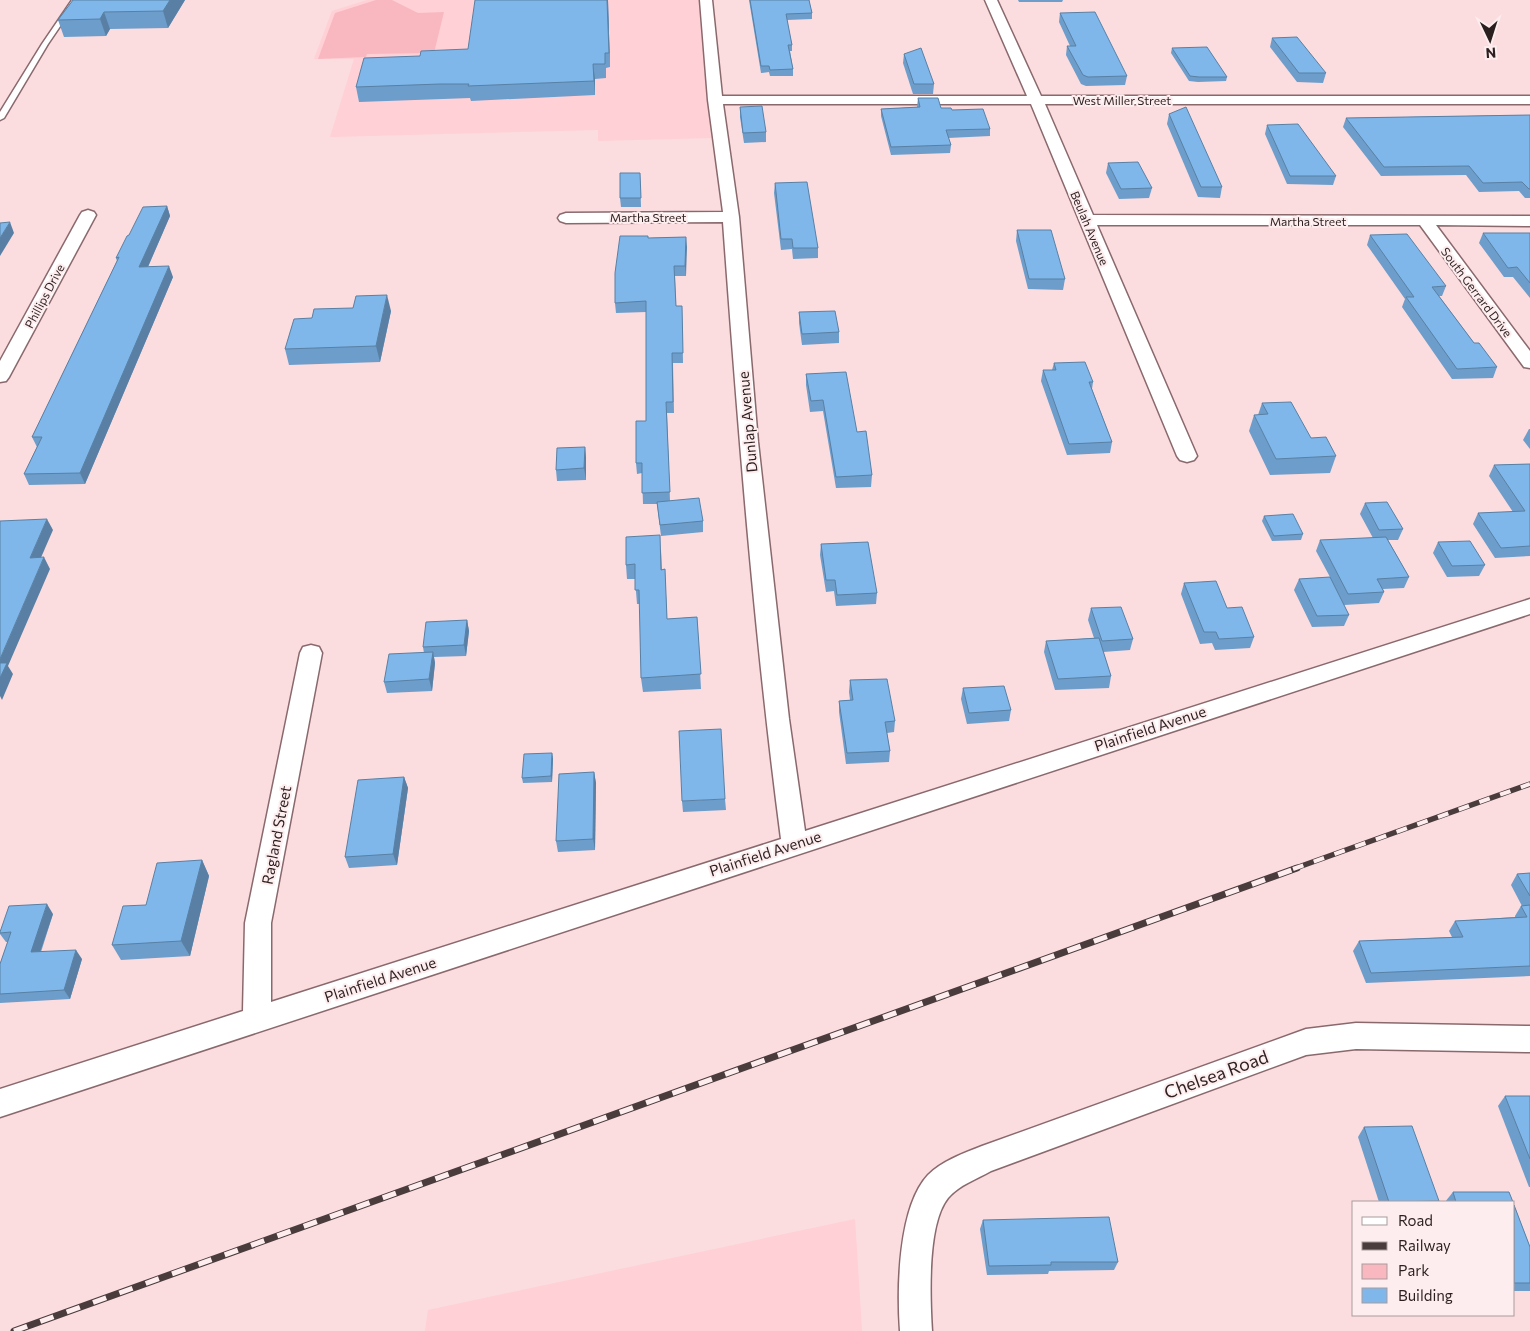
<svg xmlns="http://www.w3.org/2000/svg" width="1530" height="1331" font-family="Commissioner,sans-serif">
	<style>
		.built { fill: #ffd0d5 }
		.green { fill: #f9b8c0 }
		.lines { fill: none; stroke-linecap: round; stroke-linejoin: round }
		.lane-casing { stroke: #8a696d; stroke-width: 3 }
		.street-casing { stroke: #8a696d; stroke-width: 3 }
		.lane { fill: #fff; fill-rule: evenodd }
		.street { fill: #fff; fill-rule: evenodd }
		.rail-far1-casing { stroke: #4a3b3c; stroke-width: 5.5 }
		.rail-casing { stroke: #4a3b3c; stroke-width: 7 }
		.rail-far1 { stroke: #fdedef; stroke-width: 4; stroke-dasharray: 11; stroke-linecap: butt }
		.rail { stroke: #fdedef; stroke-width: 5; stroke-dasharray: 14; stroke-linecap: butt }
		.wall { fill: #6d9dca }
		.shaded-wall { fill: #5980a4 }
		.building { fill: #7fb7eb; stroke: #5980a4 }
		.labels { text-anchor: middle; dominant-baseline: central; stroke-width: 4; stroke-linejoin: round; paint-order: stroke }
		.far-street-label { font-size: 12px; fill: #2c1f20; stroke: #fdedef }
		.street-label { font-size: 15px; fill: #2c1f20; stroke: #fdedef }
		.near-street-label { font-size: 18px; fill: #2c1f20; stroke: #fdedef }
	</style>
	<rect width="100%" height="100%" fill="#fbdcdf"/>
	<g class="built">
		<polygon points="367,0 700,0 711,138 598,141 598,130 330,137 354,59 314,59 332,11"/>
		<polygon points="855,1219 862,1331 425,1331 428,1310"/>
	</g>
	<polygon class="green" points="376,0 392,0 418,13 444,12 434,53 367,54 366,57 318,59 335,13"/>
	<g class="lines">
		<defs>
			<polygon id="lane" points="72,0 78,0 48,44 4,118 0,120 0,112 42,44"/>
			<g id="street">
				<path d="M 700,0 L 712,0 L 722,96 L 1027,96 L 985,0 L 997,0 L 1041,96 L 1530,96 L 1530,104 L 1045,104 L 1093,215 L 1530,216 L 1530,226 L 1436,225 L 1530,351 L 1530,368 L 1524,367 L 1420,225 L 1097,225 L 1197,456 L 1194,460 L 1187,462 L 1180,460 L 1177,456 L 1031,104 L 723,104 L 739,217 L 758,442 L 789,719 L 805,831 L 1530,599 L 1530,614 L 0,1117 L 0,1089 L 243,1011 L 245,923 L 300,653 L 303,647 L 311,645 L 319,647 L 322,653 L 271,923 L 271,1002 L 781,839 C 754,634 738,428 723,222 L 566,223 L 560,221 L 558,218 L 560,215 L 566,213 L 723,212 L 708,100 Z"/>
				<polygon points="88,210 94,212 96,215 9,377 6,381 0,382 0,361 80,215 82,212"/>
				<path d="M 1356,1023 L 1530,1026 L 1530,1052 L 1356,1049 L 1306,1055 L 991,1171 C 977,1179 959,1185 948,1198 C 927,1224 930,1298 932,1331 L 900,1331 C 897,1289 898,1207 928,1175 C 942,1161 964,1153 982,1146 L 1306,1029 Z"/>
			</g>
		</defs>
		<use href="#lane" class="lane-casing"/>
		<use href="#street" class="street-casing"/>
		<use href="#lane" class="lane"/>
		<use href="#street" class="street"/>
		<defs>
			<polyline id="rail-far1" points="1293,869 1530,784"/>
			<polyline id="rail" points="14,1331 1297,868"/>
		</defs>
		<use href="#rail-far1" class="rail-far1-casing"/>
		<use href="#rail" class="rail-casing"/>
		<use href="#rail-far1" class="rail-far1"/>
		<use href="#rail" class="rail"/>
	</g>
	<g class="wall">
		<polygon points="73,0 185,0 168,28 110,29 106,36 64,37 58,20"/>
		<polygon points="608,0 610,67 606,68 606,78 595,79 595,95 471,101 470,98 443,99 359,102 356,87 420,56 468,49"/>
		<polygon points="749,0 809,0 812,13 812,19 787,20 792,45 792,51 790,51 793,69 793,76 770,76 769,72 761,73"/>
		<polygon points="1018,0 1063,0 1062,2 1019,2"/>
		<polygon points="1060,13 1127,76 1125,85 1086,86 1081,84 1066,55 1067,46 1070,46 1059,22"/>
		<polygon points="1272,38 1326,73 1323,83 1297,82 1270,47"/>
		<polygon points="1172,48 1227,77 1226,81 1198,82 1189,81 1171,53"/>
		<polygon points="904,54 934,84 933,94 913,94 903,63"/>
		<polygon points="918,98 941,108 952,110 990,129 990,136 948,138 951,145 950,153 891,155 881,116 881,109 917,107"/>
		<polygon points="740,107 766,132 766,142 744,143 740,117"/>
		<polygon points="1169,114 1222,187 1220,198 1198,197 1167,124"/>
		<polygon points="1530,115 1530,198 1525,198 1519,191 1479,192 1466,175 1381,176 1343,127 1346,118"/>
		<polygon points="1267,125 1336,176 1333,185 1287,184 1265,134"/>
		<polygon points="1108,163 1152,188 1149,198 1119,199 1106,173"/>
		<polygon points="640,173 641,207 621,207 620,198"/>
		<polygon points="775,183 818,248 818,258 793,259 792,249 781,250 774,193"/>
		<polygon points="167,206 170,216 148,267 173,277 85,484 29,485 24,474 37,447 32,437 117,261 116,258 129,235"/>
		<polygon points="1017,230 1065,279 1063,290 1028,289 1016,241"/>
		<polygon points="1483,233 1530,233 1530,298 1513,277 1504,277 1479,243"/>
		<polygon points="1370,235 1446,286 1442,296 1439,296 1474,343 1497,367 1493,378 1452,379 1402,307 1405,299 1367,245"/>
		<polygon points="686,237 686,276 675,276 676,306 682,306 683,363 673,363 674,413 667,413 670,501 703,521 703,532 661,536 657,504 643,504 642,473 637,474 636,463 646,421 646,312 616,313 615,303 648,238"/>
		<polygon points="391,311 380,362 289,365 285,349"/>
		<polygon points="799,312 839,332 839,343 802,345 799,323"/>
		<polygon points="1054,363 1093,382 1092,389 1112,442 1110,453 1067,455 1041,381 1043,370 1052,370"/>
		<polygon points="806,374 857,432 872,475 871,487 836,488 823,411 810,412 806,385"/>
		<polygon points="1262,403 1336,456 1330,473 1270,475 1249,431 1254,415 1258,415"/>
		<polygon points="1529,429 1530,429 1530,449 1523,440"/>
		<polygon points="585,447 586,458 586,480 557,481 556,470"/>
		<polygon points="1530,464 1530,556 1495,558 1473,524 1478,513 1513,512 1489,476 1494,465"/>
		<polygon points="1365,503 1403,529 1398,540 1388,540 1409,577 1404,588 1383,589 1384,592 1379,603 1344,605 1349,615 1344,626 1312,627 1294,590 1299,579 1330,577 1316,551 1320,540 1373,538 1360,514"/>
		<polygon points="1264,516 1303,534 1301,540 1272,541 1262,521"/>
		<polygon points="1438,542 1485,565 1479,576 1447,577 1433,553"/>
		<polygon points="821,544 877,593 876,604 836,606 834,591 826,592 820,555"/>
		<polygon points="661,550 662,570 665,569 667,619 697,617 701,689 643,692 641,678 640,604 637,604 635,579 627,579 626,565"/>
		<polygon points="1184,583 1227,608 1254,637 1250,648 1215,650 1212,643 1200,644 1181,594"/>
		<polygon points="1091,608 1133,639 1130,650 1103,652 1111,676 1109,688 1055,690 1044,652 1046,641 1094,638 1088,620"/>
		<polygon points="467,620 469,631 466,656 434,657 435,663 432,691 387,693 384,682 424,653 423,647"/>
		<polygon points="850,680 895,721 894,732 887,733 890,751 889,762 846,764 839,712 839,701 850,700 849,692"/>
		<polygon points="963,688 1011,710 1009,721 967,724 961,699"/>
		<polygon points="552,753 553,759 552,782 523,783 522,778"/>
		<polygon points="594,772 596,783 595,850 558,852 556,841"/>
		<polygon points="404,777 408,788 397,865 349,868 345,857"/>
		<polygon points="725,799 726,810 683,812 682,801"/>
		<polygon points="202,860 209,876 190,956 121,960 112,945 146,905"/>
		<polygon points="1530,873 1530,976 1366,983 1353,951 1359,941 1452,937 1449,931 1455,921 1515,917 1515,916 1521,906 1522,906 1511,885 1517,874"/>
		<polygon points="53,914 41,952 82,959 70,999 0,1003 0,964 8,942 6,942 0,934 0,932"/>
		<polygon points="1505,1096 1530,1096 1530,1187 1529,1187 1498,1106"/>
		<polygon points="1364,1127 1439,1201 1438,1202 1379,1202 1358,1137"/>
		<polygon points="1453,1192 1513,1202 1445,1202"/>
		<polygon points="1514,1205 1530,1247 1530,1291 1514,1291"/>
		<polygon points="983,1220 1118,1262 1114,1270 1049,1271 1048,1274 987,1275 980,1229"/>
	</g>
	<g class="shaded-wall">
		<polygon points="170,0 185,0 168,28 163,11"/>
		<polygon points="607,0 608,0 610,67 609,53"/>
		<polygon points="104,12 110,29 106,36 100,19"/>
		<polygon points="593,64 595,79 595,95 594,81"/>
		<polygon points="167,206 170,216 143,278 139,267"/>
		<polygon points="10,222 14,233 0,256 0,238"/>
		<polygon points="686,237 687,247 686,276 685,266"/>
		<polygon points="169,266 173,277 85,484 80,473"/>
		<polygon points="387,295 391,311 380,362 376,346"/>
		<polygon points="585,447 586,458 586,480 584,468"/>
		<polygon points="47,519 53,530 36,569 30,558"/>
		<polygon points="44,557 50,569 8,666 13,674 2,700 0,696 0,659"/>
		<polygon points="467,620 469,631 466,656 464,645"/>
		<polygon points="433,652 435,663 432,691 429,679"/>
		<polygon points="552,753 553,759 552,782 551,776"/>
		<polygon points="594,772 596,783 595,850 593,839"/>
		<polygon points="404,777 408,788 397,865 393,854"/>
		<polygon points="202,860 209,876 190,956 181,941"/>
		<polygon points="47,904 53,914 37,961 31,952"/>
		<polygon points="76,950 82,959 70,999 64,990"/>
	</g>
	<g class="building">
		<polygon points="73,0 170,0 163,11 104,12 100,19 58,20"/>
		<polygon points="475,0 607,0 609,53 605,53 605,64 593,64 594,81 468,86 469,84 440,84 356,87 364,58 420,56 421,51 468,49"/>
		<polygon points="750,0 809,0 812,13 786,14 792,45 788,45 793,69 770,70 769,66 761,66"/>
		<polygon points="1095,12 1127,76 1088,77 1083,75 1067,46 1076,46 1060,13"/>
		<polygon points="1297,37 1326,73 1299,73 1272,38"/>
		<polygon points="1207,47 1227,77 1199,77 1190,76 1172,48"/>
		<polygon points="921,48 934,84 914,84 904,54"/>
		<polygon points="918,98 938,98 941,108 951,108 952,110 983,109 990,129 946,130 951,145 891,147 881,109 920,107"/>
		<polygon points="762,106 766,132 743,133 740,107"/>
		<polygon points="1186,107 1222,187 1201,187 1169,114"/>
		<polygon points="1530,115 1530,189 1529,189 1522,182 1483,183 1469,166 1384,167 1346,118"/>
		<polygon points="1298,124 1336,176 1290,176 1267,125"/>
		<polygon points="1138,162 1152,188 1121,189 1108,163"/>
		<polygon points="620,173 640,173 641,198 620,198"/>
		<polygon points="807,182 818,248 793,248 792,239 781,239 775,183"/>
		<polygon points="167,206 139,267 169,266 80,473 24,474 42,437 32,437 119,257 116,258 127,236 129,235 143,207"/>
		<polygon points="10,222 0,238 0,223"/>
		<polygon points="1017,230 1051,230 1065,279 1029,279"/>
		<polygon points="1483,233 1530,233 1530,283 1517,267 1508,268"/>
		<polygon points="1407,234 1446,286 1432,287 1474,343 1479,343 1497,367 1457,369 1406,297 1414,297 1370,235"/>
		<polygon points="620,236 648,236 648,238 686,237 685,266 674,266 676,306 682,306 683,353 672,353 673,402 666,402 670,492 642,493 642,463 636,463 636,421 646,421 646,301 615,303 615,273"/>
		<polygon points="387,295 376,346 285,349 294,319 312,318 314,309 353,308 356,296"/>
		<polygon points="835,311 839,332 802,334 799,312"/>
		<polygon points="1085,362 1093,382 1089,382 1112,442 1069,444 1043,370 1056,370 1054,363"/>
		<polygon points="846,372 857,432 866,431 872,475 836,477 823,400 811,401 806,374"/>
		<polygon points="1291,402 1311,438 1326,437 1336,456 1276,459 1254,415 1268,414 1262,403"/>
		<polygon points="585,447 584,468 556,470 557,448"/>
		<polygon points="1530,464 1530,546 1501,548 1478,513 1525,511 1494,465"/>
		<polygon points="699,498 703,521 660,525 657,502"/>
		<polygon points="1387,502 1403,529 1379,530 1365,503"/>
		<polygon points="1293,514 1303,534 1274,536 1264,516"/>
		<polygon points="47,519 30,558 44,557 0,659 0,521"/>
		<polygon points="660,535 661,570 665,569 667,619 697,617 701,674 641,678 639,590 635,590 635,564 626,565 626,537"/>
		<polygon points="1386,537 1409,577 1377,579 1384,592 1348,594 1320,540"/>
		<polygon points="1470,541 1485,565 1452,566 1438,542"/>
		<polygon points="868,542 877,593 837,595 835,580 826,580 821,544"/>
		<polygon points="1330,577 1349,615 1317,616 1299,579"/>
		<polygon points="1216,581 1227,608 1242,607 1254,637 1219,639 1216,632 1204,632 1184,583"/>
		<polygon points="1121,607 1133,639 1102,641 1091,608"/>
		<polygon points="467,620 464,645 423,647 426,622"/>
		<polygon points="1099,638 1111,676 1058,679 1046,641"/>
		<polygon points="433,652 429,679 384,682 389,654"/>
		<polygon points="0,663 7,663 0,678"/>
		<polygon points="887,679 895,721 885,722 890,751 847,753 839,701 853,700 850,680"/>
		<polygon points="1004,686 1011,710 969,713 963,688"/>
		<polygon points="721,729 725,799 682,801 679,731"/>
		<polygon points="552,753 551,776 522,778 524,754"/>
		<polygon points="594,772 593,839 556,841 559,774"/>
		<polygon points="404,777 393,854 345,857 358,780"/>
		<polygon points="202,860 181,941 112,945 123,906 146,905 157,863"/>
		<polygon points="1530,873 1530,896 1517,874"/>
		<polygon points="47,904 31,952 76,950 64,990 0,994 0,964 11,932 0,933 0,932 9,906"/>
		<polygon points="1530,905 1530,966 1371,973 1359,941 1463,937 1455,921 1527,917 1521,906"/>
		<polygon points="1505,1096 1530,1096 1530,1159"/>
		<polygon points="1412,1126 1439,1201 1389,1202 1364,1127"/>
		<polygon points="1453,1192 1509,1192 1513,1202 1456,1202"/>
		<polygon points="1514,1205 1530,1247 1530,1283 1514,1283"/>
		<polygon points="1109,1217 1118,1262 1051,1262 1051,1265 989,1266 983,1220"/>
	</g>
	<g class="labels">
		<g class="far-street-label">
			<text x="1122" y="100">West Miller Street</text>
			<text x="648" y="217">Martha Street</text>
			<text x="1308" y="221">Martha Street</text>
			<text transform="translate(1090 228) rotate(67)">Beulah Avenue</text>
			<text transform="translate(1477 292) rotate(53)">South Gerrard Drive</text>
			<text transform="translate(44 296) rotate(-62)">Phillips Drive</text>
		</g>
		<g class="street-label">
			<text transform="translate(747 422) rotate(-95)">Dunlap Avenue</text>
			<text transform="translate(1150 728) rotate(-18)">Plainfield Avenue</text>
			<text transform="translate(276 835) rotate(-79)">Ragland Street</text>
			<text transform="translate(765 853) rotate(-18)">Plainfield Avenue</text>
			<text transform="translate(380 979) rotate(-18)">Plainfield Avenue</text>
		</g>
		<g class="near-street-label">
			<text transform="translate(1216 1074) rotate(-20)">Chelsea Road</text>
		</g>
	</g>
	<rect x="1352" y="1201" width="162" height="115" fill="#fdedef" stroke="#a99b9c"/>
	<rect x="1362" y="1217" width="25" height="8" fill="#ffffff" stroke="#a99b9c"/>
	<text x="1398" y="1226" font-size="15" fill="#2c1f20">Road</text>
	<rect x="1362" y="1242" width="25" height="8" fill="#4a3b3c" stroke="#a99b9c"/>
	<text x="1398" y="1251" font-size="15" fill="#2c1f20">Railway</text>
	<rect x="1362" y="1264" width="25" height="15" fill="#f9b8c0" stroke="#a99b9c"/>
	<text x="1398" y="1276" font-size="15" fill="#2c1f20">Park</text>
	<rect x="1362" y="1288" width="25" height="15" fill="#7fb7eb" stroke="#a99b9c"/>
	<text x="1398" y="1301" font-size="15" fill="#2c1f20">Building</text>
	<g transform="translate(1490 40) rotate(176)" stroke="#fdedef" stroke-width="4" paint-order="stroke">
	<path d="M0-4L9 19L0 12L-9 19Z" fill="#2c1f20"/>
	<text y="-8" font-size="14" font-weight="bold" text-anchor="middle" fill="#2c1f20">N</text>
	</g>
</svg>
